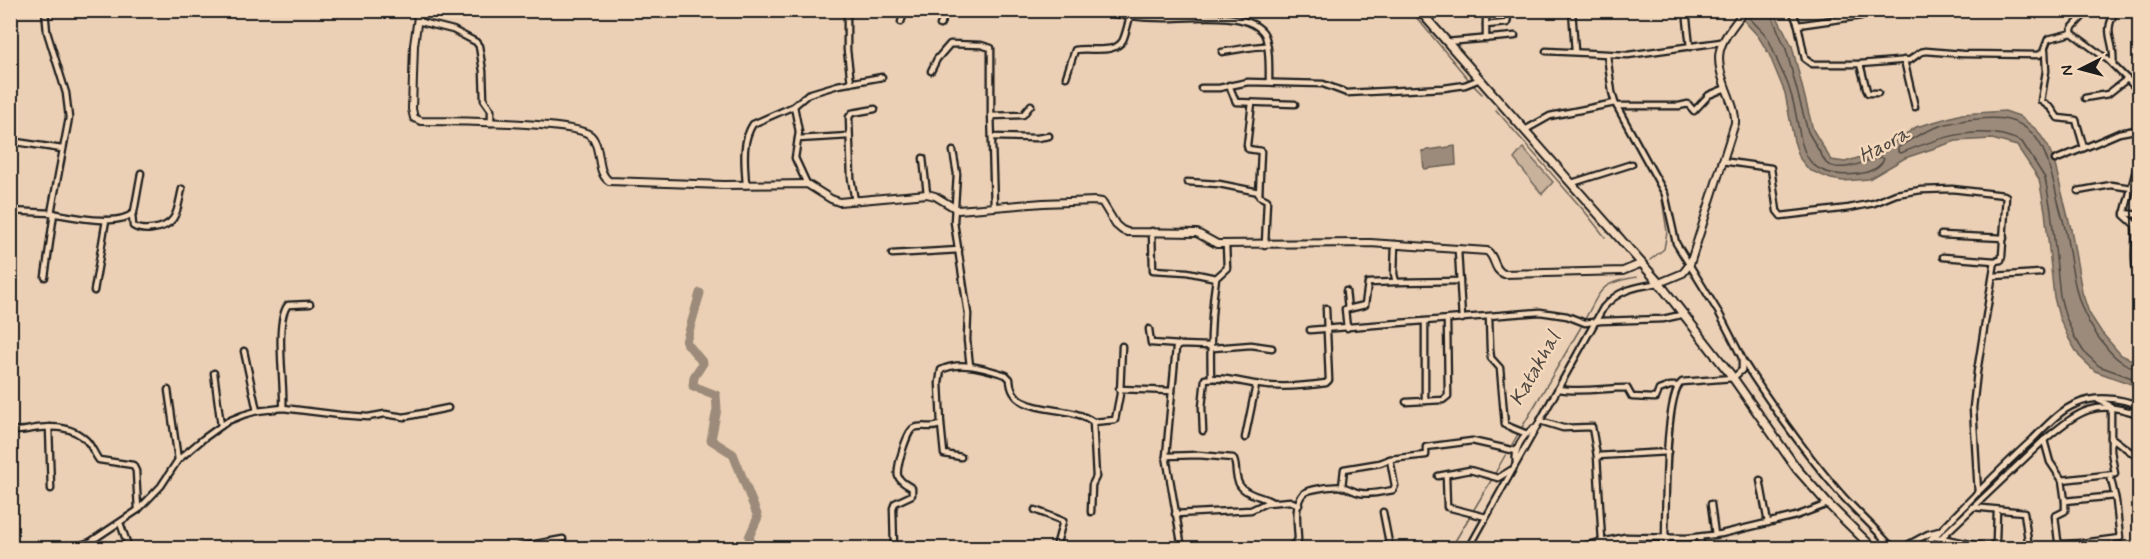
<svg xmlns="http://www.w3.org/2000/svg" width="2150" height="559" font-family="Mynerve,sans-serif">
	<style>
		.green { fill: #c9b29c; stroke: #72675c; stroke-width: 1.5 }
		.water { fill: #9c8b7a; stroke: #695f54; stroke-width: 1.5 }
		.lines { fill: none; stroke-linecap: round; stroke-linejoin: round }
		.shore { stroke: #4f4842; stroke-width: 1.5 }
		.stream { stroke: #695f54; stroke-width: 1.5 }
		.river { stroke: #9c8b7a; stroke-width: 9 }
		.street-casing { stroke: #1c1c1c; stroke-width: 9 }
		.secondary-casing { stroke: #1c1c1c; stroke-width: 10 }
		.primary-casing { stroke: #1c1c1c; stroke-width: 11 }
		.street { stroke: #f4d8bb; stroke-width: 4.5 }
		.secondary { stroke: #f4d8bb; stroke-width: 6 }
		.primary { stroke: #f4d8bb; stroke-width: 7 }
		.labels { text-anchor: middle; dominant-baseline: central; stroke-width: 5; stroke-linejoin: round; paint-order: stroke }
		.water-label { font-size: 21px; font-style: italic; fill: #4f4842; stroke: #f4d8bb }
	</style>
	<rect width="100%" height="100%" fill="#ebd0b5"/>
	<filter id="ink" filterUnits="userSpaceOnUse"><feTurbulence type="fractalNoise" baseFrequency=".0167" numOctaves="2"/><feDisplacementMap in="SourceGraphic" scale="12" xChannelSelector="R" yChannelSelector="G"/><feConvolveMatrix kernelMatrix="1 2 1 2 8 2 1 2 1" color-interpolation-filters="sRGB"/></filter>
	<g filter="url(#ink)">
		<polygon class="green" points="1523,148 1553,182 1542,194 1514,159"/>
		<g class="water">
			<polygon points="1735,11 1774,11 1792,46 1813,130 1831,160 1845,162 1883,150 1916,127 1962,114 2005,111 2019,116 2037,130 2048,146 2054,161 2071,229 2082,292 2089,313 2102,333 2121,355 2139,363 2139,387 2095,371 2079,356 2069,339 2059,317 2054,297 2045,211 2039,179 2017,146 1992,139 1956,141 1905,158 1869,179 1843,181 1831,179 1809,170 1800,159 1794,141 1785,93 1769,54 1758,36"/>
			<polygon points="1455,146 1456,165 1424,169 1422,151"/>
		</g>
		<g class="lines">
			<g class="shore">
				<path d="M 1747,15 C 1752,21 1757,26 1763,32 C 1772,41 1774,54 1779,65 C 1783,74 1788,82 1790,91 C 1805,134 1791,181 1858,174 C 1868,173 1880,168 1884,159 L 1881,157 C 1864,161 1842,174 1826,163 L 1808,132 L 1786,49 L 1769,10"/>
				<path d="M 2140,368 C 2125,367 2115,358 2106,347 C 2074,309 2074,279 2066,233 C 2063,218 2058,203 2055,188 C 2050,170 2046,148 2033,134 C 2017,118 1999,117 1978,119 C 1947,121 1923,130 1898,148 L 1898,152 L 1901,153 C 1938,138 1983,122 2022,142 L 2045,178 L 2051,210 L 2060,296 L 2065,315 L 2074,336 L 2084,352 L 2099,366 L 2140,381"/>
			</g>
			<g class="stream">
				<polyline points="1410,10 1469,80"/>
				<polyline points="1473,85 1482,94"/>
				<polyline points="1496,110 1586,213 1605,237"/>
				<polyline points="1650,260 1664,249 1667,232 1662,199"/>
				<path d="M 1585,319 C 1602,288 1600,283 1637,277"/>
				<polyline points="1521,429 1581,327"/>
				<polyline points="1510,448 1518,434"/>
				<polyline points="1494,475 1507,452"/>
				<polyline points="1473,511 1492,479"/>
				<polyline points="1451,548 1470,516"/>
			</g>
			<polyline class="river" points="700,293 686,342 703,363 694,377 693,386 716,395 717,409 711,440 733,454 758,517 749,537 754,548"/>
			<defs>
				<g id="street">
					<polyline points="847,10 847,50 851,83"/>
					<path d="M 1096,10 C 1118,16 1142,18 1165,18 C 1191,18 1245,10 1263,32 C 1270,41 1269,70 1269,82"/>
					<polyline points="1486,10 1486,25"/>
					<polyline points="1572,10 1575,51"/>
					<polyline points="1686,10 1690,47"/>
					<polyline points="1792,10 1798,25 1805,59 1812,64 1860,64 1910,60 1921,52 1926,51 1962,54 2039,55 2043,52 2048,39 2072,33"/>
					<polyline points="2089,10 2072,28 2072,33 2108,60 2140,92"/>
					<polyline points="418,17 421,22 453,30 476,42 479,46 483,71 484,100 491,110 491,123"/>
					<polyline points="901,22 905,10"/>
					<polyline points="940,25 948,10"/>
					<polyline points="1798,25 1861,16"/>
					<polyline points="1486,39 1486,25 1507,23 1509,10"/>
					<polyline points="1446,42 1515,36"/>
					<polyline points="2045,50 2046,71 2041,101 2051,108 2058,118 2076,120 2084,148 2119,133 2140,129"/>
					<polyline points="1546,51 1628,55 1721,42"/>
					<path d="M 1222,52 C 1237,50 1252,46 1267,46"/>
					<path d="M 1607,55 L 1612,92 L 1615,103 L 1665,194 L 1676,243 L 1719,313 L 1742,358 L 1742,370 L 1733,378 L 1682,382 C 1664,394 1666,511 1665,537"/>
					<polyline points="1904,60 1915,107"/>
					<polyline points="1860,64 1867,91 1868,93 1878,93"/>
					<path d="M 2113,65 C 2116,39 2101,36 2116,10"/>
					<polyline points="931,71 937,59 950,44 981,45 991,48 991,112 994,206"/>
					<path d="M 1066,77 L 1075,50 C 1089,47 1115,55 1123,40 C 1126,33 1128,24 1130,16"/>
					<polyline points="1229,85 1236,102 1295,104"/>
					<polyline points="1201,88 1219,88 1248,82 1323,84 1347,93 1444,88 1465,85 1480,79"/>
					<polyline points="2085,98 2108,94 2127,79"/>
					<polyline points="1252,103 1247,145 1248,149 1261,151 1259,196 1267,200 1265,245"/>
					<polyline points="794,106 799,132 795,158 807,184"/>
					<polyline points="1617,106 1679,106 1688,104 1694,111 1709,95 1726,88"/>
					<polyline points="991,116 1023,115 1031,105"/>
					<polyline points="1525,130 1550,116 1615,103"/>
					<polyline points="992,137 1037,138 1049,136"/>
					<polyline points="798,139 849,136"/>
					<polyline points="10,141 62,149"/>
					<polyline points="953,151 957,174 954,222 968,314 967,340 970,366"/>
					<path d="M 2140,155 L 2124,215 L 2135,225 C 2137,244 2132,255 2137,275 L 2140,277"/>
					<polyline points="923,158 927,194"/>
					<polyline points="2055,160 2084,148"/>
					<polyline points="1722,161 1771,168 1777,211 1781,216 1849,208 1874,203 1896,194 1921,190 1952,189 2004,195 2006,196 2002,256 2001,260 1995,261"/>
					<polyline points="1187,182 1219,184 1259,192"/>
					<polyline points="1572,183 1632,164"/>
					<path d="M 746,185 C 745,165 741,142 753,124 L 794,106 L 808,94 L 838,85 L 882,77"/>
					<polyline points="2078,191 2111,185 2132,188"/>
					<polyline points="855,201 851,178 849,117 852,113 875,109"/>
					<polyline points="10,211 51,213 69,118 66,93 47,32 45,10"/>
					<path d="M 51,213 C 71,216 119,228 134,212 L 141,173"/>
					<polyline points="2124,213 2140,215"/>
					<path d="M 132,214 L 133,226 C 139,230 145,230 152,229 C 178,226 177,210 182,189"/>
					<polyline points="1152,231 1153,270 1187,272 1216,278"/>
					<polyline points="1941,235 2004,238"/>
					<polyline points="1395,244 1394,274 1396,282 1460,281"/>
					<polyline points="1458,250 1462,319"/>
					<polyline points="892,254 959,250"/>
					<polyline points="1943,257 1995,261 1977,372 1973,408 1978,493"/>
					<polyline points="1994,276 2040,273"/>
					<polyline points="45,277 54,213"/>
					<polyline points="94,291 106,220"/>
					<polyline points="1346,291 1348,309 1345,309 1347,328"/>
					<polyline points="1348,309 1365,305 1368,283 1396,282"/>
					<polyline points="1489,317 1490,349 1491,358 1500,368 1505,425 1527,434"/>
					<polyline points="1149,329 1151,343 1180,345"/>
					<polyline points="1310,330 1540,312 1567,316 1585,323 1601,321 1663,319 1685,314"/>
					<polyline points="244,351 257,411"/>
					<path d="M 1743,361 C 1772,406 1804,452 1840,493 C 1855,510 1873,526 1888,543 L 1896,548"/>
					<polyline points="214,373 221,426"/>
					<path d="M 1211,378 C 1210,345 1211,311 1216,278 L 1227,268 L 1226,244"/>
					<polyline points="1119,389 1172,391"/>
					<path d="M 1558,389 C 1582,393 1603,388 1627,388 L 1632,397 L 1653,398 L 1656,398 L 1659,390 L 1670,386 L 1677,386"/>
					<polyline points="168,390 178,460"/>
					<polyline points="1425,401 1425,323"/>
					<polyline points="1406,402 1443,400 1448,396 1447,321"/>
					<path d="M 283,408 C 285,385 274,321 288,305 L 310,304"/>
					<polyline points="1540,421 1563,428 1592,427 1597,456 1602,541"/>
					<polyline points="1093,422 1115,420 1120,394 1122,346"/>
					<polyline points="941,424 944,454 961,457"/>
					<polyline points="49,427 51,489"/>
					<path d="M 10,429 C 20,433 28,429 38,428 C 56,426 73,427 86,440 C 92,446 94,454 99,460 L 133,465 L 136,471 L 138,510"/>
					<path d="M 1203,431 L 1202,407 L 1205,379 C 1223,376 1243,383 1261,385 C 1282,388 1305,386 1326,383 L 1329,380 L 1326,308"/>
					<polyline points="2111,437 2140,459"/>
					<polyline points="1245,438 1256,385"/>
					<path d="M 2044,440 C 2077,413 2094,397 2140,415"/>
					<path d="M 1166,456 L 1198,455 L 1233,458 C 1237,465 1235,471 1237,478 C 1240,495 1260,495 1272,502"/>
					<polyline points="1597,456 1668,452"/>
					<path d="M 1516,463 C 1514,449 1522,436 1534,428"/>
					<polyline points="1446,475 1447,507 1486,517"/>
					<polyline points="1438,476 1470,470 1498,478 1511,470"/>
					<polyline points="1760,480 1768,523"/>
					<polyline points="2062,480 2115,474 2111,451 2111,408 2109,405 2098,400"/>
					<polyline points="1342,487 1344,469 1380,463 1390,459"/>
					<polyline points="2065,501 2065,511 2055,516 2058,541 2062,544 2082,543"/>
					<polyline points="1711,504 1715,535"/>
					<polyline points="1972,507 2024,512 2029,548"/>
					<polyline points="1035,510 1063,521 1057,543 1061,548"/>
					<polyline points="1383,512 1390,548"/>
					<polyline points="1175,514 1251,510 1266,503 1279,502 1290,501 1299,505"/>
					<polyline points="120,523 129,548"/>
					<polyline points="1625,537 1625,548"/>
					<polyline points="1667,537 1667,548"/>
					<polyline points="1700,537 1701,548"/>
					<polyline points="1933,537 1941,538 2044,440 2050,462 2062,480 2065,501 2115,496"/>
					<polyline points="1941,538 1985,547 1994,545 1996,541 1997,510"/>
					<polyline points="71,548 90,542 138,510 161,486 178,460 203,439 228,421 243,415 257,411 283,408 340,415 368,417 385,414 404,417 448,408"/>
					<polyline points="514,548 563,539"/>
					<path d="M 894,548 L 893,508 L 895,503 L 912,495 L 912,488 C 907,485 900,482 898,476 C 896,468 907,430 914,428 C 923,424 933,430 941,424 L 939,383 L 941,370 C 961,360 986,369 1006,375 L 1010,379 C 1011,419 1069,402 1093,422 L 1096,477 L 1092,485 L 1091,512"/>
					<polyline points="1182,548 1166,456 1176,348 1180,345 1210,346 1213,348 1251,345 1272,348"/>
					<path d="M 1289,548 L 1298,540 C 1298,527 1293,505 1303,494 C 1307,489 1337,485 1343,487 C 1349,488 1354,492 1360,493 C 1371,495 1382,492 1393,490 L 1395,486 L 1390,459 L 1426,455 L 1426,447 L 1472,441 L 1516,451"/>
					<path d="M 1469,548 L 1603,308 C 1619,289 1636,287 1659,283"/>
					<polyline points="1573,548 1625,537 1687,538 1721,534 1796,516 1828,504"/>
					<polyline points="1902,548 1928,534 1939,531"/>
					<path d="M 1919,548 L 1937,534 C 1968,502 2000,469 2033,439 C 2045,427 2060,410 2076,404 C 2095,395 2121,398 2140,406"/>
					<polyline points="2082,548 2082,543 2120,538 2116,501 2110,475"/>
				</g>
				<g id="secondary">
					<path d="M 412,10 L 418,17 L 414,45 L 412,109 L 414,118 L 421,121 C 448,121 575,122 590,135 C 603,147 595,171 609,181 L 724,185 L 807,184 L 831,199 L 839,202 L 927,194 L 935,196 L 958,210 L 1043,203 L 1095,201 L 1102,202 L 1116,225 L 1122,230 L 1127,232 L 1197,233 L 1217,244 L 1370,243 L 1487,251 C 1496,257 1493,270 1504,274 L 1623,271 L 1640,264"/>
					<path d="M 1659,283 L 1683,273 L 1690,264 L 1735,123 C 1736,113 1732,105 1729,96 C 1711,51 1718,46 1745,10"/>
				</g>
				<polyline id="primary" points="1419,10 1659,283 1731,375 1797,469 1828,504 1873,548"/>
			</defs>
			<use href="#street" class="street-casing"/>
			<use href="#secondary" class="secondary-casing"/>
			<use href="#primary" class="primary-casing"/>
			<use href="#street" class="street"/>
			<use href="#secondary" class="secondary"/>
			<use href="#primary" class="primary"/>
		</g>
	</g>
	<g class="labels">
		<g class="water-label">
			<text transform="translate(1884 145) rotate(-28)">Haora</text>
			<text transform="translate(1535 369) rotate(-60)">Katakhal</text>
		</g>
	</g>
	<rect width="2150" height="559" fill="none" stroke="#f4d8bb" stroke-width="36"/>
	<rect x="18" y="18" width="2114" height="523" fill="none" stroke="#1c1c1c" stroke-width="2" filter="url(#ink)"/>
	<g transform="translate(2081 69) rotate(264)" stroke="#f4d8bb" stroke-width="4.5" paint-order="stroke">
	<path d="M0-4.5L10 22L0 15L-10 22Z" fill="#1c1c1c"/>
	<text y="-9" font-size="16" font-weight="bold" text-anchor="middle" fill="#1c1c1c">N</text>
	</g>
</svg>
